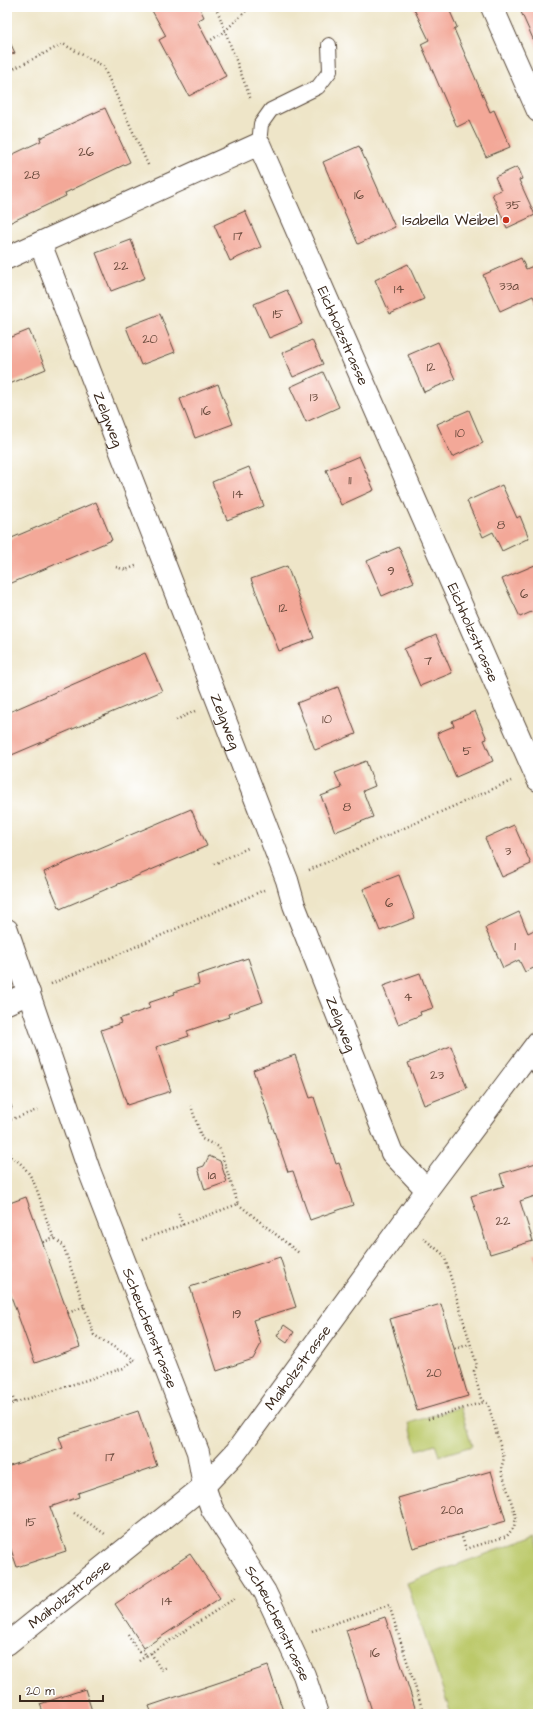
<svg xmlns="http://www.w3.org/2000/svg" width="545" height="1721" font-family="'Architects Daughter',sans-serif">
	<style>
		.green { fill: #bcc96b; stroke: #7c7a44 }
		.building { fill: #f3a898 }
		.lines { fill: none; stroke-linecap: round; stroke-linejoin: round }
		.lane-casing { stroke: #564638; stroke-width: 16 }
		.street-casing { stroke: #564638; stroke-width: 24 }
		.path { stroke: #564638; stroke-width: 2.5; stroke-dasharray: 1 3; stroke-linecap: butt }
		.lane { stroke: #fff; stroke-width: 14 }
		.street { stroke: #fff; stroke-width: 22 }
		.poi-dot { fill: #c8321e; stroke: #fff; stroke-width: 1.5 }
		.labels { text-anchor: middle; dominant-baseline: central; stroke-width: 4; stroke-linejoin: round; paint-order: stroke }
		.number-label { font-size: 13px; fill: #694a3c }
		.poi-label { font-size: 15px; fill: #3b2a1e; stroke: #fff; text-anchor: end }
		.street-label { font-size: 15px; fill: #3b2a1e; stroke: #fff }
	</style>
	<rect width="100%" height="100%" fill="#fff"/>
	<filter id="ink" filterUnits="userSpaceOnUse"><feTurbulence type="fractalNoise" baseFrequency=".025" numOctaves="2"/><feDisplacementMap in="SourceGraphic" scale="8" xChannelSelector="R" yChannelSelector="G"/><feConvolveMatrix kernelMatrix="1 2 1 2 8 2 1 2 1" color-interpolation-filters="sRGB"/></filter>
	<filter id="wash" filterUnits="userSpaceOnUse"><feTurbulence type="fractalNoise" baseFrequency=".012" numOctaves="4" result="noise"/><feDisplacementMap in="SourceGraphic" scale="16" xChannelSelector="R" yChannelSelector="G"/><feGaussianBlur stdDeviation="0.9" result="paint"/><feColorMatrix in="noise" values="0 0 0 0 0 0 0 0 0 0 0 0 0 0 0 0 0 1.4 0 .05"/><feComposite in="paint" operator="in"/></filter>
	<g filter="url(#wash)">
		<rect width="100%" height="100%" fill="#eee5c8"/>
		<g class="green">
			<polygon points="460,1407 472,1446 439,1456 435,1444 417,1450 409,1423"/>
			<polygon points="538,1535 538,1714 451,1714 407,1583"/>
		</g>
		<g id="blocks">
			<g class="building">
				<polygon points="150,7 199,7 204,17 197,21 226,76 189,96 159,40 166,36"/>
				<polygon points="413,7 448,7 457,27 454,29 490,112 494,110 510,147 486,157 469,121 457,127 421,44 429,40"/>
				<polygon points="533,7 538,7 538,50 521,12"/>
				<polygon points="7,36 15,53 7,56"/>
				<polygon points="105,108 130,162 65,193 66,196 7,224 7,157 41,141 40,138"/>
				<polygon points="359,146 395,227 358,244 323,162"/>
				<polygon points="517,167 522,179 519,180 535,215 507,228 492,194 501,190 495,177"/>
				<polygon points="245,211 261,247 230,261 214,225"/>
				<polygon points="131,240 145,278 111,291 96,253"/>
				<polygon points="521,258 526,269 538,264 538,307 533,296 500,311 483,275"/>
				<polygon points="408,264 424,299 390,314 375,280"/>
				<polygon points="287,290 302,324 269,338 254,304"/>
				<polygon points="160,314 175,352 141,365 126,327"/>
				<polygon points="29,330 46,369 7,385 7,339"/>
				<polygon points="312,340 323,364 293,377 282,353"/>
				<polygon points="438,342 455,379 424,392 408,355"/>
				<polygon points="323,372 339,407 306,422 290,387"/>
				<polygon points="218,384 233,424 195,438 180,399"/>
				<polygon points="469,410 483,443 452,457 437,424"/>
				<polygon points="359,456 374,490 341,505 326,470"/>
				<polygon points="249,467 264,506 227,520 212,482"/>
				<polygon points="502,485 517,518 520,516 529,538 502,551 493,532 483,537 467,501"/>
				<polygon points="96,502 112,540 7,585 7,540"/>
				<polygon points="399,547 414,582 382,596 367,561"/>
				<polygon points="535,565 538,572 538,609 520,617 502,579"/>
				<polygon points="287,566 314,638 279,651 251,579"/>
				<polygon points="436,635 452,673 420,686 404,649"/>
				<polygon points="145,653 162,691 7,757 7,713"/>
				<polygon points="338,687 356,734 315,750 297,703"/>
				<polygon points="475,711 487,739 484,740 493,761 456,777 437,733 454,726 452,721"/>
				<polygon points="366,761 375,786 363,791 373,817 335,832 321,796 342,788 335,773"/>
				<polygon points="191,809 207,846 60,909 44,872"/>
				<polygon points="514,825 531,864 502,877 485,838"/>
				<polygon points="399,875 415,918 380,931 363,889"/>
				<polygon points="519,912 528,933 538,928 538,966 525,972 519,960 503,968 485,928"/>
				<polygon points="248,958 263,1002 228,1014 229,1017 187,1031 189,1036 156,1047 171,1091 127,1105 101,1030 121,1023 119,1019 150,1008 148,1003 175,994 174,992 199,984 197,975"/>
				<polygon points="420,973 433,1008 420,1012 421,1015 398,1024 383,986"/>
				<polygon points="451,1046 467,1088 424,1105 408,1063"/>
				<polygon points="295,1055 310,1098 314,1097 336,1164 339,1163 353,1205 310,1220 293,1171 288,1172 253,1070"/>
				<polygon points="7,1094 12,1108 7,1110"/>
				<polygon points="209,1156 220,1161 227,1182 205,1190 198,1168 204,1166"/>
				<polygon points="536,1163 538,1168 538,1195 520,1201 533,1241 490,1254 471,1196 504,1186 500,1174"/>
				<polygon points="26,1197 80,1347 35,1363 7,1285 7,1204"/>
				<polygon points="538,1253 538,1268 534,1254"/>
				<polygon points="280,1257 296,1307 253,1320 261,1344 253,1359 217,1371 190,1287"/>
				<polygon points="441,1304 468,1396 417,1411 390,1319"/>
				<polygon points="284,1325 294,1332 287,1343 277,1336"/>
				<polygon points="138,1411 157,1466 78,1493 79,1497 50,1507 66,1551 17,1567 7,1538 7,1467 63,1448 59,1437"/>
				<polygon points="491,1471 506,1521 413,1548 398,1498"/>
				<polygon points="190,1554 220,1598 144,1648 115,1604"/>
				<polygon points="385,1617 405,1676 417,1714 373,1714 365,1689 346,1630"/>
				<polygon points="268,1666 284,1714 152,1714 149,1706"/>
				<polygon points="85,1689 93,1714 44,1714 40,1704"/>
			</g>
		</g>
	</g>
	<g filter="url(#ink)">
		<use href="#blocks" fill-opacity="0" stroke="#564638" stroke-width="1"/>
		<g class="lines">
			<defs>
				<g id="lane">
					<polyline points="259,144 261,124 271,110 318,87 330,71 329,45"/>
					<polyline points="532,1049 538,1068"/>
				</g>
				<g id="street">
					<polyline points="492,7 538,111"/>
					<path id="s1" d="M 40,243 L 287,880 L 294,905 L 392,1153 L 427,1190"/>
					<path id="s2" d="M 7,258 L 259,144 L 538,780"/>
					<path id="s3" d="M 7,930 L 89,1170 L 198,1452 L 204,1486 L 212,1509 L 265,1592 L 304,1675 L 317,1714"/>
					<polyline points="7,1003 29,993"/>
					<path id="s4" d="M 7,1644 L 204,1486 L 236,1452 L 427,1190 L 538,1042"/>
				</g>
			</defs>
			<use href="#lane" class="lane-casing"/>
			<use href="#street" class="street-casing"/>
			<g class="path">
				<polyline points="216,7 251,100"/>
				<polyline points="208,42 225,31 250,7"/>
				<polyline points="7,72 63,44 103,66 149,167"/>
				<polyline points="116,567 126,570 138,565"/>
				<polyline points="176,720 195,711"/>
				<polyline points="214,864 248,848"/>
				<polyline points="309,870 511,781"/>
				<polyline points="51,984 264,890"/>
				<polyline points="7,1121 40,1109"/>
				<path d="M 7,1145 L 11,1157 C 40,1172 40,1212 54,1237 C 56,1240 60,1243 63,1245 L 94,1335 L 135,1360"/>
				<polyline points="238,1204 299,1253"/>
				<polyline points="178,1213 183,1225"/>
				<polyline points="423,1238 444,1255 477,1366 474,1371 481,1399 488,1404 504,1458 501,1469 516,1517 514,1527 507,1536 466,1549 461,1534"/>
				<polyline points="142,1240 238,1204 219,1147 202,1139 191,1106"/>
				<polyline points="43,1242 55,1238"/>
				<polyline points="68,1313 85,1306"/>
				<polyline points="455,1349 470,1344"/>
				<polyline points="7,1383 15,1403"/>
				<polyline points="7,1410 11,1404 124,1368 134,1360"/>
				<polyline points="428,1419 484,1402"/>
				<polyline points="74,1513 105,1534"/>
				<polyline points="312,1631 389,1605 424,1714"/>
				<polyline points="128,1635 139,1652 143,1650 146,1656 237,1597"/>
				<polyline points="151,1653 161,1670 168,1666"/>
				<polyline points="139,1661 146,1656"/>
			</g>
			<use href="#lane" class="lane"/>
			<use href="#street" class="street"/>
		</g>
	</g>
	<circle class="poi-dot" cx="506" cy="220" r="4"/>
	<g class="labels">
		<g class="number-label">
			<text x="86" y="152">26</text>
			<text x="32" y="175">28</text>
			<text x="359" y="195">16</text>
			<text x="513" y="205">35</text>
			<text x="238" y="236">17</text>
			<text x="121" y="266">22</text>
			<text x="509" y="286">33a</text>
			<text x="399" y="289">14</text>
			<text x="278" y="314">15</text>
			<text x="150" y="339">20</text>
			<text x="431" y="367">12</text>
			<text x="314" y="397">13</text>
			<text x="206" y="411">16</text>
			<text x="460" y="433">10</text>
			<text x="350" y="480">11</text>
			<text x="238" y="494">14</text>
			<text x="501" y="525">8</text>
			<text x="391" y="571">9</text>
			<text x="524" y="594">6</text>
			<text x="283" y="608">12</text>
			<text x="428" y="661">7</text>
			<text x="327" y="719">10</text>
			<text x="467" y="751">5</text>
			<text x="347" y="807">8</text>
			<text x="508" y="851">3</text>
			<text x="389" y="903">6</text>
			<text x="515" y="946">1</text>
			<text x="408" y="997">4</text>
			<text x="437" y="1075">23</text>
			<text x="212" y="1175">1a</text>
			<text x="503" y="1221">22</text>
			<text x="237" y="1314">19</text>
			<text x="434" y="1373">20</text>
			<text x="110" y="1457">17</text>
			<text x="452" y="1510">20a</text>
			<text x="31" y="1522">15</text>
			<text x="167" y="1601">14</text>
			<text x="375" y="1653">16</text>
		</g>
		<g class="poi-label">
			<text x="498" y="220">Isabella Weibel</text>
		</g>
		<g class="street-label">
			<text stroke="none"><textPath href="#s2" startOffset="486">Eichholzstrasse</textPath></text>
			<text stroke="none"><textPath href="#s1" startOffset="189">Zelgweg</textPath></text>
			<text stroke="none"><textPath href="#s2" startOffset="810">Eichholzstrasse</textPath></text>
			<text stroke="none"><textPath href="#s1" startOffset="513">Zelgweg</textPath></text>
			<text stroke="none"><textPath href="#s1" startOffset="837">Zelgweg</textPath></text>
			<text stroke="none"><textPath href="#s3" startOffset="423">Scheuchenstrasse</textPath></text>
			<text stroke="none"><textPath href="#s4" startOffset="404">Maiholzstrasse</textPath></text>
			<text stroke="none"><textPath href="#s4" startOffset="80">Maiholzstrasse</textPath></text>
			<text stroke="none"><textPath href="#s3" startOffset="747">Scheuchenstrasse</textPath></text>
		</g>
	</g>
	<rect width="545" height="1721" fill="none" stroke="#fff" stroke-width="24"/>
	<path d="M20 1695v6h83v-6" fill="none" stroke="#3b2a1e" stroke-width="2"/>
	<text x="26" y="1695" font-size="12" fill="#3b2a1e" stroke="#ffffff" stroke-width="3" paint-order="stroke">20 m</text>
</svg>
